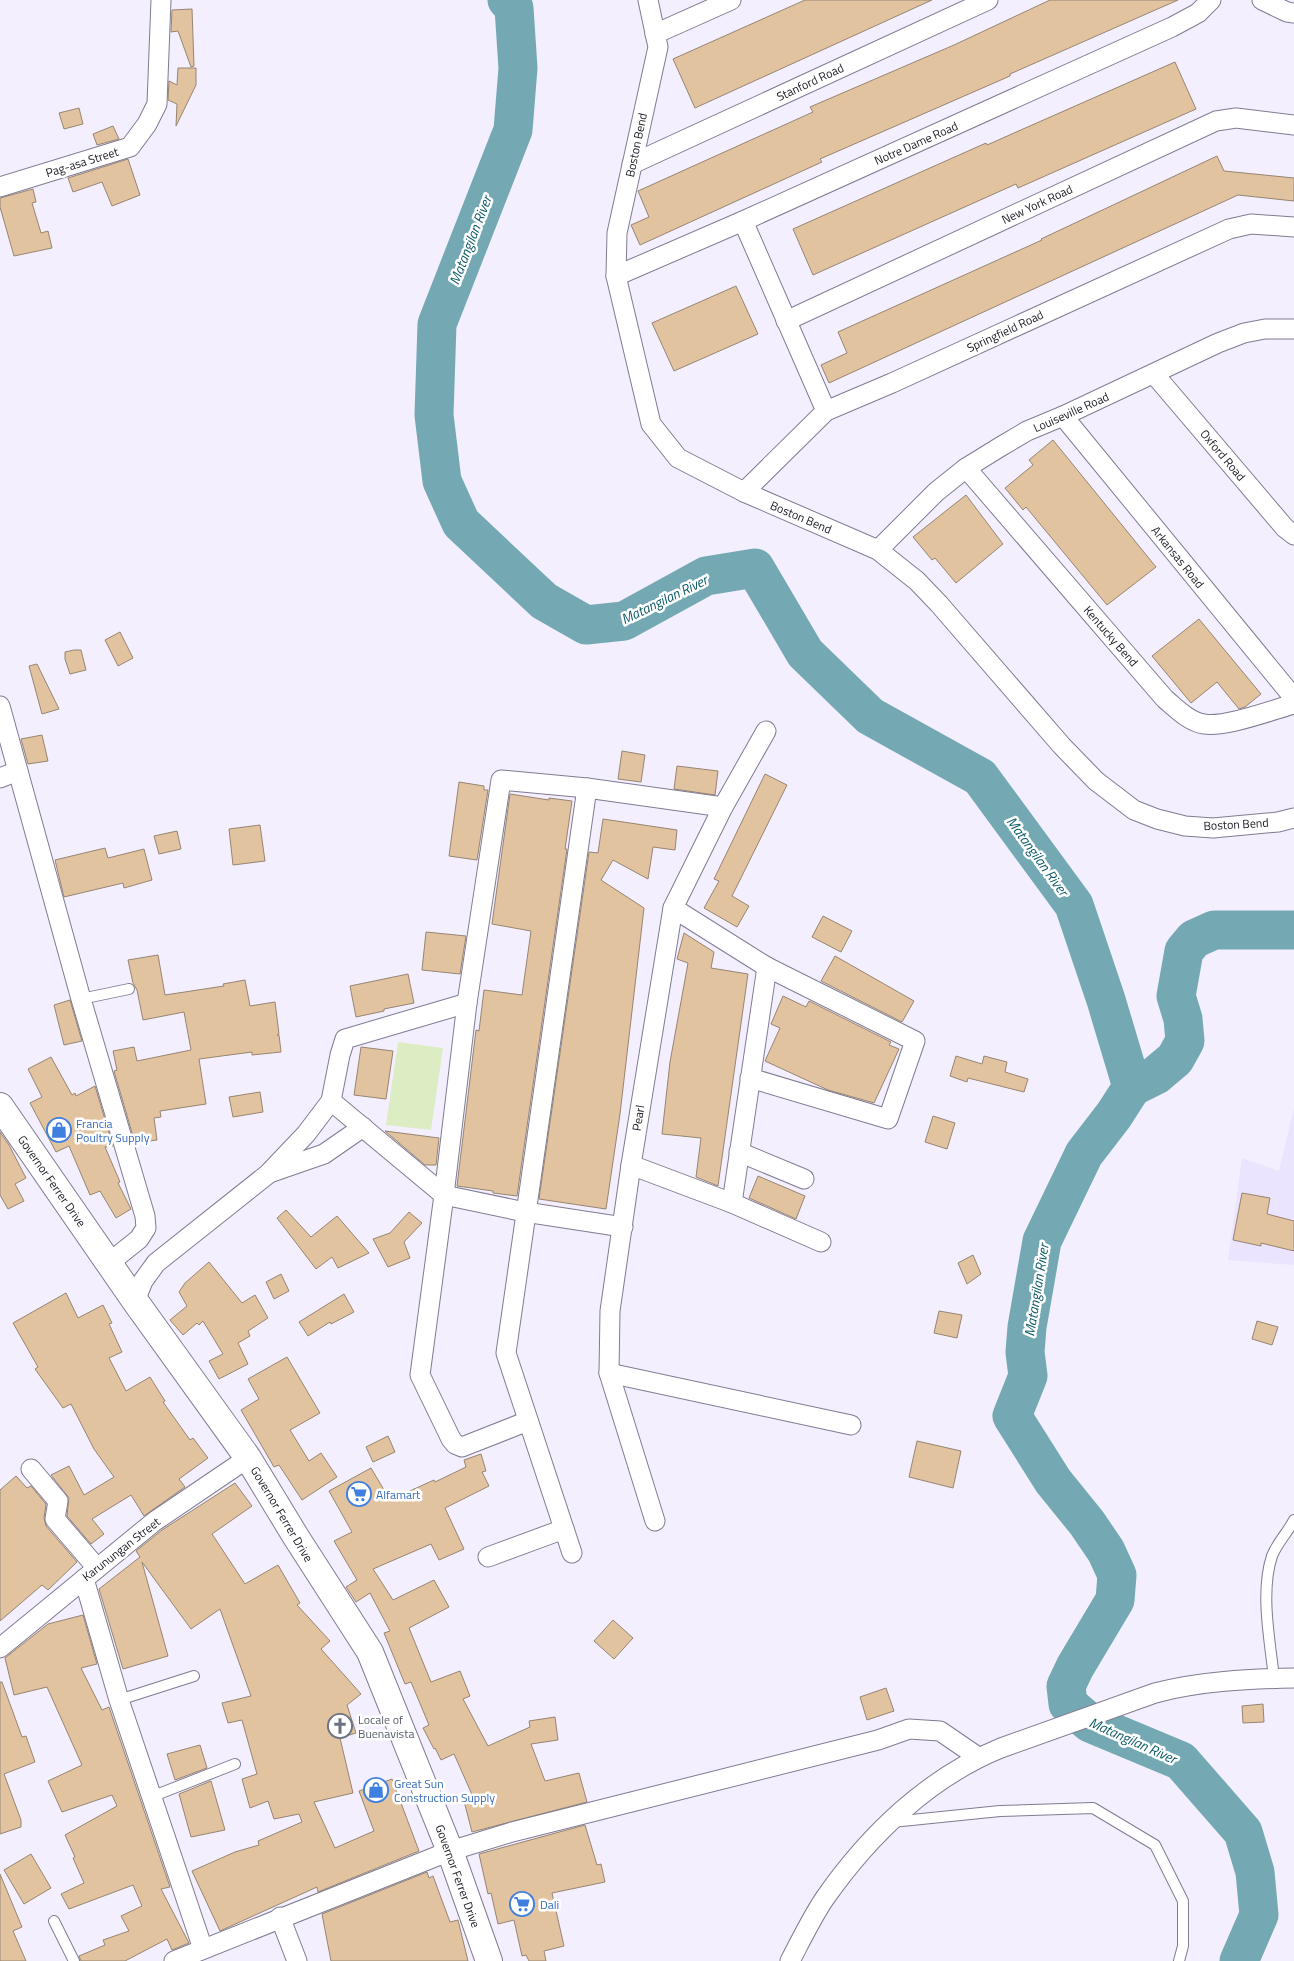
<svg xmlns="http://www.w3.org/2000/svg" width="1294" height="1961" font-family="'Titillium Web',sans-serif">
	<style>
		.built { fill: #ebe4fe }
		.park { fill: #dcecc3 }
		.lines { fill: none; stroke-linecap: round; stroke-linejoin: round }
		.river { stroke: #74a9b4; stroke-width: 39 }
		.building { fill: #e2c3a0; stroke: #968571 }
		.service-casing { stroke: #817b92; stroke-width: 12 }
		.minor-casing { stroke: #817b92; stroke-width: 21 }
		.secondary-casing { stroke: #817b92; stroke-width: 28 }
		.service { stroke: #fff; stroke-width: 10 }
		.minor { stroke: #fff; stroke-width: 19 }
		.secondary { stroke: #fff; stroke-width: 26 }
		.labels { text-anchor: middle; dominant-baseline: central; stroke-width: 5; stroke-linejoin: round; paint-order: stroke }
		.street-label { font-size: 12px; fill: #1b1922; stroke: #fff }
		.shop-label { font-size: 12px; fill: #366cbe; stroke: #fff; text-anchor: start }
		.worship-label { font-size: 12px; fill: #5b616d; stroke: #fff; text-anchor: start }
		.water-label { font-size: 14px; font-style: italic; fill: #0a5965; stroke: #fff }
	</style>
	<rect width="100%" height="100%" fill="#f3efff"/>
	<polygon class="built" points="1294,1108 1294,1265 1228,1260 1242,1158 1279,1171"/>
	<polygon class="park" points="398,1042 443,1048 431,1130 386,1125"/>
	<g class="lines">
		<g class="river">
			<polyline points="507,0 514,8 518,68 513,130 437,324 434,415 442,481 461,523 544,601 586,625 624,621 706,576 755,568 805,653 870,716 980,777 1074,905 1106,1000 1132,1087 1114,1115 1084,1154 1042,1241 1027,1327 1025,1352 1028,1376 1012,1416 1053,1481 1087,1523 1106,1551 1117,1575 1115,1600 1075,1667 1066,1686 1068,1704 1090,1723 1181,1761 1243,1832 1255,1872 1259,1915 1239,1961"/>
			<polyline points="1132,1087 1156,1075 1175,1059 1185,1041 1183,1019 1176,996 1184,951 1194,939 1214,930 1294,930"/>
		</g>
	</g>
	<g class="building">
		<polygon points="805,0 932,0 695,108 673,59"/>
		<polygon points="1050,0 1178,0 1010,74 1010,76 820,159 822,162 640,245 631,225 649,217 638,191 813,112 810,107 954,45"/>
		<polygon points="192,9 194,66 191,67 178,31 171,32 172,10"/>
		<polygon points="1175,62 1196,109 1018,188 1016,184 813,275 793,229 986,143 987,145 1014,133"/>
		<polygon points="178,68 196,68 196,85 176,126 177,104 168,100 169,81 177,85"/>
		<polygon points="79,108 83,124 64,129 59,113"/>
		<polygon points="113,126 119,139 97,145 93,134"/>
		<polygon points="1217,156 1224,171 1294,178 1294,201 1238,195 829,383 821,365 847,353 838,332 1042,240 1041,239"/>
		<polygon points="128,159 140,195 112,206 102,182 73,192 68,178"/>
		<polygon points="33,189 36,202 32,203 41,233 48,231 52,248 14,256 0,207 0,198"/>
		<polygon points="736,286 758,334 674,371 652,323"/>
		<polygon points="1053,440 1156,567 1107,605 1026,507 1023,510 1005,488 1033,465 1029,460"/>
		<polygon points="966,495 1003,544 956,583 935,558 932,560 913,537"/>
		<polygon points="1199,619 1261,694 1245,707 1239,709 1217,682 1191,703 1152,656"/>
		<polygon points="120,632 133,658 118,666 105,640"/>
		<polygon points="74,650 81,650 86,670 70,674 65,659 65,652"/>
		<polygon points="37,664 59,709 42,714 29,666"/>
		<polygon points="42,735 48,761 28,764 21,739"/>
		<polygon points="622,751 645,755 641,782 618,779"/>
		<polygon points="677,766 718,771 715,795 674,789"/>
		<polygon points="765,774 787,785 732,896 749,906 737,927 704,908 719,881 714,879"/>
		<polygon points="459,782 484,786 484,790 488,790 477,860 449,856"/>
		<polygon points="510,794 549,800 549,798 572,801 565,849 567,849 517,1196 493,1193 493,1191 457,1186 476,1030 479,1031 484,990 522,995 531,931 492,924"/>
		<polygon points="603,819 677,830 675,850 653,847 648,879 613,860 601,880 644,908 620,1114 606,1209 539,1199 589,852 598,853"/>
		<polygon points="260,825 265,861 233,865 229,829"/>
		<polygon points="177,831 181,849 159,854 154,836"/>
		<polygon points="105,848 108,858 144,849 152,880 124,888 123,883 64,897 55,860"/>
		<polygon points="823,916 852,931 841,952 812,937"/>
		<polygon points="426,932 466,936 460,974 422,970"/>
		<polygon points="684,933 714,952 711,968 748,974 718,1186 696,1177 701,1138 662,1134 670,1062 688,963 677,959"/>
		<polygon points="158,955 165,995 224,986 223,984 245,980 250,1006 275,1002 279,1034 277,1035 279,1035 281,1052 252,1055 252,1052 199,1059 206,1104 160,1111 161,1117 154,1118 157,1140 135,1143 114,1071 117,1070 113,1051 134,1047 137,1061 191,1050 184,1012 143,1020 137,990 133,983 128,960"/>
		<polygon points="835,956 914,1001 902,1022 821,981"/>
		<polygon points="408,974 414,1003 384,1009 384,1011 356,1017 350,986"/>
		<polygon points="783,996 806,1007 809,1001 891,1042 889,1045 899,1049 874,1103 828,1090 765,1061 780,1028 771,1024"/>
		<polygon points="70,1000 82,1041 64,1045 54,1005"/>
		<polygon points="361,1047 393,1051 386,1099 354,1095"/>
		<polygon points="956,1056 982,1064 984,1056 1007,1062 1005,1072 1028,1079 1024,1092 968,1078 967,1082 950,1076"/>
		<polygon points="51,1057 72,1095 75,1093 76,1096 95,1086 113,1146 105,1147 120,1182 118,1183 131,1209 116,1218 100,1191 90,1195 69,1146 56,1152 30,1103 42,1097 28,1069"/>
		<polygon points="260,1092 263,1112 233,1117 229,1097"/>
		<polygon points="933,1116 955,1123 947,1149 925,1142"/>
		<polygon points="385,1131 439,1138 436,1165 425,1165"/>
		<polygon points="0,1132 9,1145 26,1178 15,1184 24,1201 8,1209 0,1195"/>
		<polygon points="758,1176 805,1196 796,1219 749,1198"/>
		<polygon points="1242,1193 1270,1198 1267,1214 1294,1221 1294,1251 1261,1243 1261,1246 1233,1240"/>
		<polygon points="286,1210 311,1237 337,1216 369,1253 338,1268 332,1257 316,1269 277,1218"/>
		<polygon points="409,1212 422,1223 404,1242 410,1258 388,1267 373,1239 390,1233"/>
		<polygon points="973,1255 981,1274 967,1284 958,1263"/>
		<polygon points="209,1262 242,1303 255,1295 268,1318 248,1331 250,1336 238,1343 248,1364 219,1379 209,1361 223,1354 203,1321 199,1325 197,1323 183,1335 170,1320 187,1306 179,1292 185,1283"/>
		<polygon points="281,1274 289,1291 274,1299 266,1282"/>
		<polygon points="66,1293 78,1318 103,1305 112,1323 109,1324 122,1352 109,1358 126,1391 150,1377 165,1401 163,1402 190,1440 193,1438 208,1458 179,1479 185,1487 144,1516 131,1495 92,1519 104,1534 91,1544 67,1516 69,1498 51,1475 69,1466 84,1495 114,1477 94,1449 71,1404 63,1408 35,1369 38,1367 13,1323"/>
		<polygon points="344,1294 354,1312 331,1324 330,1322 308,1336 299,1322"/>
		<polygon points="939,1311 962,1315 957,1338 934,1333"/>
		<polygon points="1257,1321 1278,1327 1272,1345 1252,1339"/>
		<polygon points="287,1357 320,1413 290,1430 309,1461 321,1453 337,1477 302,1500 279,1465 274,1467 241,1410 259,1399 248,1379"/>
		<polygon points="388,1436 395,1452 373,1462 366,1447"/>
		<polygon points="917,1441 961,1451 953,1488 909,1477"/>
		<polygon points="481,1454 486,1471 482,1472 489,1486 445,1508 464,1549 439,1560 431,1544 373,1569 393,1600 434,1580 449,1607 409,1628 431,1682 460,1671 470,1696 463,1699 488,1746 530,1727 529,1721 555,1717 558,1740 531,1744 545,1781 579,1773 587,1802 472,1832 464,1801 474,1799 454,1754 441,1760 435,1748 434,1749 423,1728 429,1725 411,1682 405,1684 384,1633 390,1631 370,1593 356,1602 346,1587 357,1580 334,1541 352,1532 329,1491 371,1468 390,1500 434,1480 435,1482 466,1467 464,1460"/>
		<polygon points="16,1476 27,1488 31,1486 46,1504 44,1518 46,1526 77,1562 48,1590 42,1585 0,1621 0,1490"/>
		<polygon points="235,1483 252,1506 212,1534 245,1584 278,1565 300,1603 297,1605 330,1641 321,1649 361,1694 347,1705 356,1733 340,1738 353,1793 314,1802 335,1848 374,1831 359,1791 392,1779 419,1851 318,1892 317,1887 220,1931 192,1871 235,1852 259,1845 258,1841 302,1822 299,1814 274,1819 268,1801 250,1808 242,1779 257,1774 242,1720 228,1723 222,1703 251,1696 220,1609 191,1629 142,1562 168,1656 123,1669 99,1589 140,1557 136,1551 162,1530"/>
		<polygon points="83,1615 97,1664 81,1668 102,1710 109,1707 170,1887 161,1889 189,1943 172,1950 167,1939 125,1961 81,1961 79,1956 105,1945 103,1940 129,1931 121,1916 142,1906 133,1885 69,1909 61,1894 84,1883 73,1858 75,1857 65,1835 117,1806 112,1795 62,1812 48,1781 82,1765 47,1687 14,1695 5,1658 48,1624"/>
		<polygon points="613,1620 633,1638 614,1659 594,1641"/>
		<polygon points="0,1682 2,1682 22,1737 26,1736 35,1762 4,1774 21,1820 21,1827 0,1834"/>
		<polygon points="886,1688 894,1711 867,1720 860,1697"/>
		<polygon points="1263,1704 1264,1722 1243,1723 1242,1706"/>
		<polygon points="200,1745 207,1768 175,1780 167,1754"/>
		<polygon points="211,1781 225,1830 191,1837 179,1794"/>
		<polygon points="585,1825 597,1865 601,1864 605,1882 552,1893 564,1946 544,1951 546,1961 529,1961 526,1955 522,1956 514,1920 498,1924 491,1893 488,1894 479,1854"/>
		<polygon points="31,1854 51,1888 24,1904 4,1870"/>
		<polygon points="427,1872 429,1878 433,1876 450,1922 458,1920 468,1961 331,1961 322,1914"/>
		<polygon points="0,1874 22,1927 13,1931 26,1961 0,1961"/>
	</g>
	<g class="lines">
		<defs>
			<g id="service">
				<polyline points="81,999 129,989"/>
				<path d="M 1274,1678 C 1270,1641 1260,1592 1272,1556 C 1277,1543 1288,1532 1294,1520"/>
				<polyline points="119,1700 194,1676"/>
				<polyline points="151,1797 235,1764"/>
				<polyline points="892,1822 1000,1811 1093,1808 1155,1845 1183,1901 1183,1946 1179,1961"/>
				<polyline points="54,1921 74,1961"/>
			</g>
			<g id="minor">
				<polyline points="648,0 658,47 617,233 616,276 651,424 678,458 744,492 878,550 917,581 939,604 1062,746 1096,781 1134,810 1157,819 1185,826 1213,828 1278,822 1294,818"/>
				<polyline points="1262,0 1287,12 1294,13"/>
				<polyline points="655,34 731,0"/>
				<polyline points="632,164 988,0"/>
				<polyline points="0,187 130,147 147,124 157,104 161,0"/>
				<polyline points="743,221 826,411"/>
				<polyline points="616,276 743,221 1172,27 1198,13 1211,0"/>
				<polyline points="786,321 1216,121 1236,118 1294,125"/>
				<polyline points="1154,374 1285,528 1294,535"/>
				<polyline points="1063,416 1294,698"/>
				<path d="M 966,468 L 1165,699 C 1176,708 1189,722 1204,724 C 1224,728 1272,710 1294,704"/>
				<polyline points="744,492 826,411 892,383 1229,229 1251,224 1294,227"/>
				<polyline points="878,550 936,492 966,468 1000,447 1027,431 1063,416 1218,343 1244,333 1265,329 1294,329"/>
				<polyline points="0,706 81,999 145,1216 146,1228 139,1239 109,1263"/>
				<polyline points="0,778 18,771"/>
				<polyline points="673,908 767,967 915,1041 888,1119 750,1078"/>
				<polyline points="331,1101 444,1195 525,1212 623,1227"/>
				<polyline points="739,1152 804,1179"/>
				<polyline points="631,1165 732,1203 821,1242"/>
				<polyline points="272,1172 324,1154 363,1127"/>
				<polyline points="732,1203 767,967"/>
				<polyline points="135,1301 143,1281 156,1263 268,1174 306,1134 331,1101 340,1055 345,1039 467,1003"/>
				<polyline points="609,1373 851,1425"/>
				<polyline points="528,1421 462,1447 455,1444 451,1439 420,1375 444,1195 467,1003 501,780 587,788 723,807"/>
				<polyline points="31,1469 58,1501 55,1519 97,1568"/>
				<polyline points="655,1521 609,1373 610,1311 631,1165 673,908 723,807 766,731"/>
				<polyline points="572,1553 506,1353 587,788"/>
				<polyline points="488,1557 564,1529"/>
				<polyline points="84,1579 119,1700 203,1949"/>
				<polyline points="0,1648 155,1521 248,1458"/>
				<polyline points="280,1917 297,1961"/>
				<polyline points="174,1961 450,1851 512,1832 878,1740 909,1729 940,1731 978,1757"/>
				<path d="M 790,1961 C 801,1940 812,1917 825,1898 C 869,1835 929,1777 1001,1748 L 1155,1693 C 1200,1681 1248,1679 1294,1678"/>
			</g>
			<polyline id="secondary" points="0,1106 135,1301 248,1458 296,1537 370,1652 450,1851 489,1961"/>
		</defs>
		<use href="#service" class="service-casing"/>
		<use href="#minor" class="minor-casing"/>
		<use href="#secondary" class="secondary-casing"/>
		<use href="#service" class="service"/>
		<use href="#minor" class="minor"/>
		<use href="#secondary" class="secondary"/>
	</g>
	<defs>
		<symbol id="shop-ring" viewBox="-11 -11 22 22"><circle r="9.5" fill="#fff" stroke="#3f7fe0" stroke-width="1.5"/><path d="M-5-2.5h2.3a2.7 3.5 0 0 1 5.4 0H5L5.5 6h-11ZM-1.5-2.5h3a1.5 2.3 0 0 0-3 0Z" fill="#3f7fe0"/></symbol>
		<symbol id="supermarket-ring" viewBox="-11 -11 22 22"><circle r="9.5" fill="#fff" stroke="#3f7fe0" stroke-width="1.5"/><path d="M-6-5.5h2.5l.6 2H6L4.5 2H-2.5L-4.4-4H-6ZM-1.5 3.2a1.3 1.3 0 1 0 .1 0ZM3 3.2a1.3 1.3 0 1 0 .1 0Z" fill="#3f7fe0"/></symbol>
		<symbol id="church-ring" viewBox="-11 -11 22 22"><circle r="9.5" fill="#fff" stroke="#6b7280" stroke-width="1.5"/><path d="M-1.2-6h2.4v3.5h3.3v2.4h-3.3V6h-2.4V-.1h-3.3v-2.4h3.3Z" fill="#6b7280"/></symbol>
	</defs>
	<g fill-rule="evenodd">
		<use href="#shop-ring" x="45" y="1116" width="28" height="28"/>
		<use href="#supermarket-ring" x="345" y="1480" width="28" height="28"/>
		<use href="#church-ring" x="326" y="1712" width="28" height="28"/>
		<use href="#shop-ring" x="362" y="1776" width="28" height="28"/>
		<use href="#supermarket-ring" x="508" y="1890" width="28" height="28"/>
	</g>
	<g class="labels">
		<g class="street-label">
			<text transform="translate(810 82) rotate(-25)">Stanford Road</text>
			<text transform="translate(916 143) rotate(-24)">Notre Dame Road</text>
			<text transform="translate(636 145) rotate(-78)">Boston Bend</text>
			<text transform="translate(82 162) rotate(-17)">Pag-asa Street</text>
			<text transform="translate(1037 204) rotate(-25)">New York Road</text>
			<text transform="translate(1005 331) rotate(-25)">Springfield Road</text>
			<text transform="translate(1071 412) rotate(-24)">Louiseville Road</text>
			<text transform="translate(1223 455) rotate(50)">Oxford Road</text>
			<text transform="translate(801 517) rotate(23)">Boston Bend</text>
			<text transform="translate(1178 557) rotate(51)">Arkansas Road</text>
			<text transform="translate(1111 636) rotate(49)">Kentucky Bend</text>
			<text transform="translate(1236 824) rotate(-3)">Boston Bend</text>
			<text transform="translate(638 1118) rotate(-81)">Pearl</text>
			<text transform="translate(52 1181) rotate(55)">Governor Ferrer Drive</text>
			<text transform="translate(282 1514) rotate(59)">Governor Ferrer Drive</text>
			<text transform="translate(121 1549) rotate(-38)">Karunungan Street</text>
			<text transform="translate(458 1876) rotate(70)">Governor Ferrer Drive</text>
		</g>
		<g class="shop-label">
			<text x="76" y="1123">Francia<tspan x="76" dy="14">Poultry Supply</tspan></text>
			<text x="376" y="1494">Alfamart</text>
			<text x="394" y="1783">Great Sun<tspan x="394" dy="14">Construction Supply</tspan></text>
			<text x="540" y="1904">Dali</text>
		</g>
		<g class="worship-label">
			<text x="358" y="1719">Locale of<tspan x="358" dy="14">Buenavista</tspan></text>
		</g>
		<g class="water-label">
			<text transform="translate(470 240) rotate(-69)">Matangilan River</text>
			<text transform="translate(664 599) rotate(-26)">Matangilan River</text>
			<text transform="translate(1038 856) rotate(54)">Matangilan River</text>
			<text transform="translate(1036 1290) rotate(-81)">Matangilan River</text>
			<text transform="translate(1133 1740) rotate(24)">Matangilan River</text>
		</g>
	</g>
</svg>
